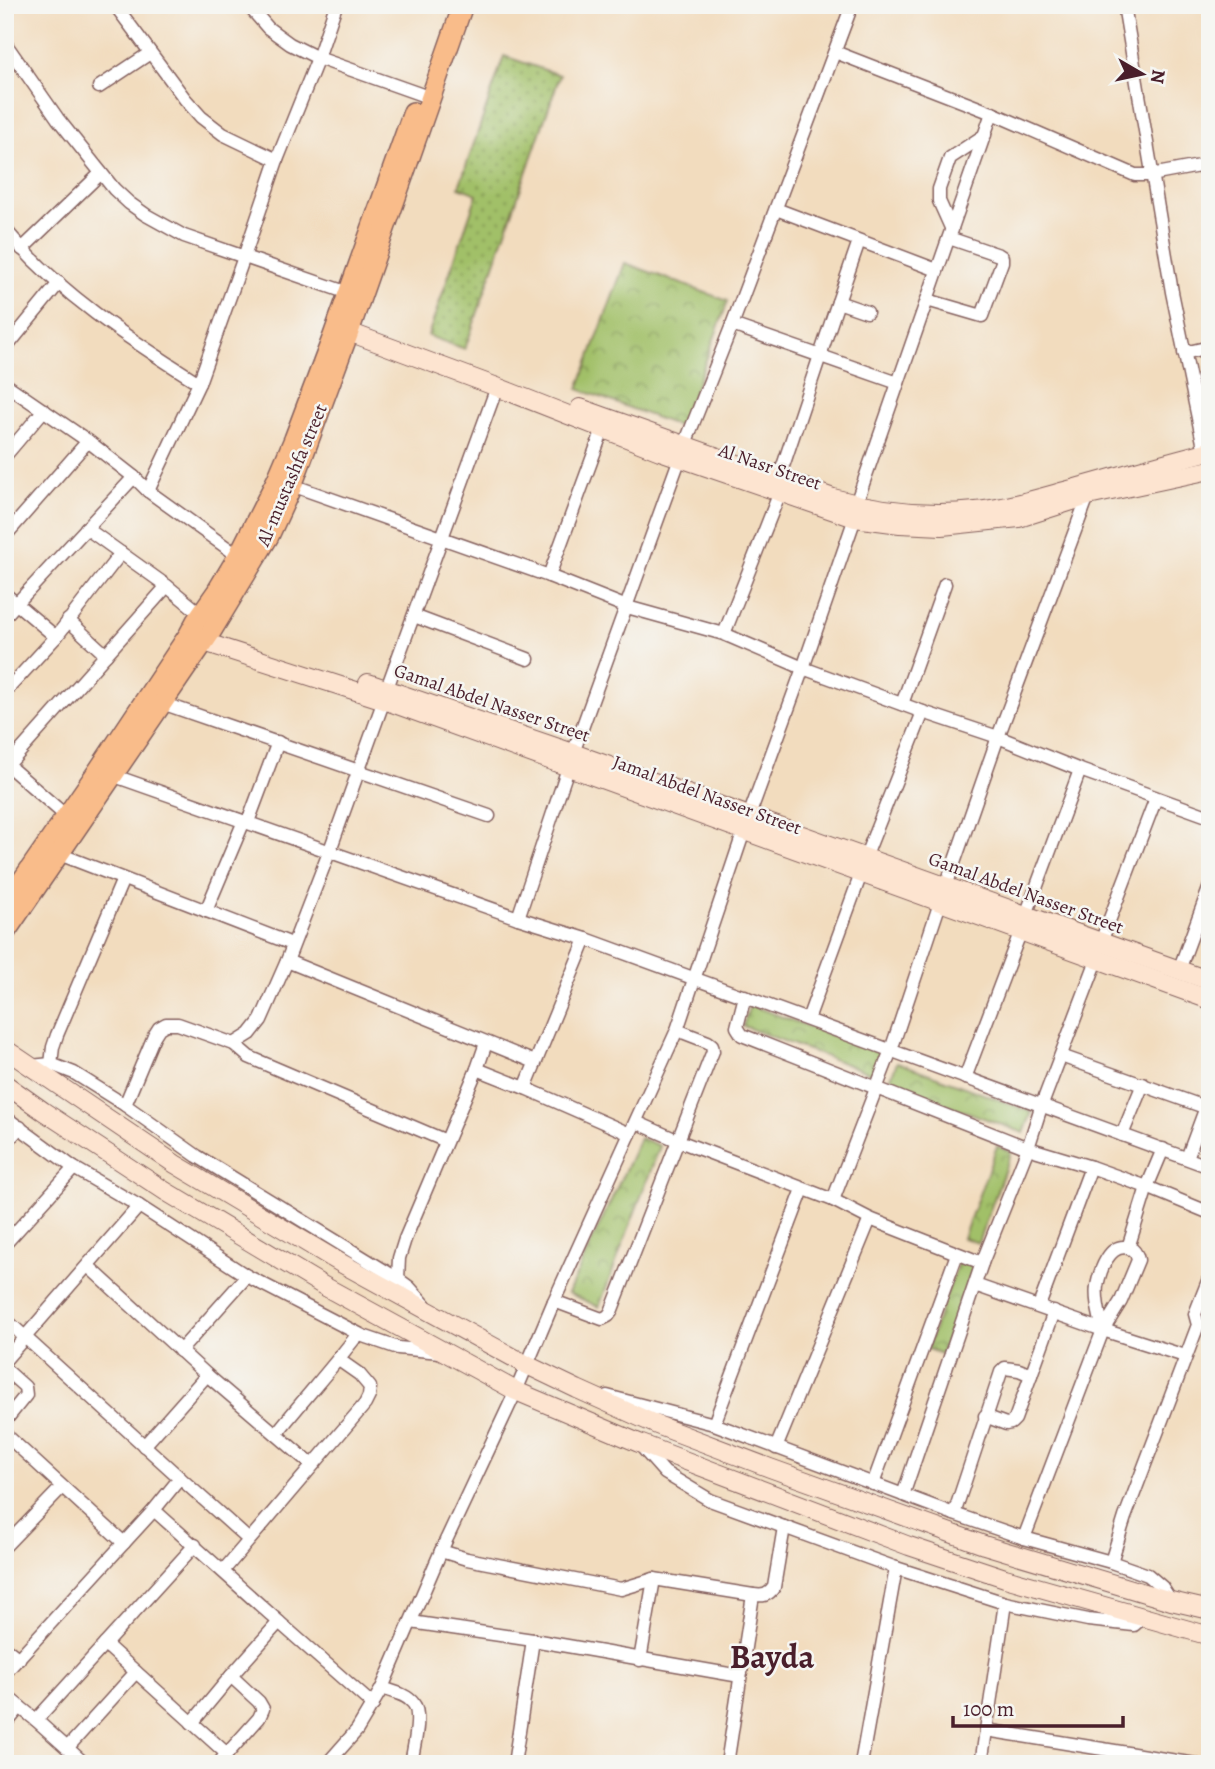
<svg xmlns="http://www.w3.org/2000/svg" width="1215" height="1769" font-family="Alegreya,serif">
	<style>
		.grass { fill: url(#grass-dots); stroke: #76704a; stroke-width: 2 }
		.park { fill: url(#park-crowns); stroke: #76704a; stroke-width: 2 }
		.lines { fill: none; stroke-linecap: round; stroke-linejoin: round }
		.street-casing { stroke: #85615e; stroke-width: 15 }
		.secondary-casing { stroke: #85615e; stroke-width: 20 }
		.primary-casing { stroke: #85615e; stroke-width: 22 }
		.street { stroke: #fff; stroke-width: 12 }
		.secondary { stroke: #fde4d0; stroke-width: 18 }
		.primary { stroke: #f9bc8a; stroke-width: 19 }
		.labels { text-anchor: middle; dominant-baseline: central; stroke-width: 5; stroke-linejoin: round; paint-order: stroke }
		.street-label { font-size: 19px; fill: #4a1f2b; stroke: #f6f6f2 }
		.town-label { font-size: 33px; font-weight: bold; fill: #4a1f2b; stroke: #f6f6f2 }
	</style>
	<defs>
		<pattern id="grass-dots" width="8" height="8" patternUnits="userSpaceOnUse" patternTransform="scale(1.75)"><rect width="8" height="8" fill="#a1c068"/><path d="M2 2h.1M6 6h.1" fill="none" stroke="#859b56" stroke-width="1.8" stroke-linecap="round"/></pattern>
		<pattern id="park-crowns" width="20" height="18" patternUnits="userSpaceOnUse" patternTransform="scale(1.75)"><rect width="20" height="18" fill="#a1c068"/><path d="M2 6a3 3 0 1 1 6 0M12 15a3 3 0 1 1 6 0" fill="none" stroke="#859b56"/></pattern>
	</defs>
	<rect width="100%" height="100%" fill="#f6f6f2"/>
	<filter id="ink" filterUnits="userSpaceOnUse"><feTurbulence type="fractalNoise" baseFrequency=".0143" numOctaves="2"/><feDisplacementMap in="SourceGraphic" scale="14" xChannelSelector="R" yChannelSelector="G"/><feConvolveMatrix kernelMatrix="1 2 1 2 8 2 1 2 1" color-interpolation-filters="sRGB"/></filter>
	<filter id="wash" filterUnits="userSpaceOnUse"><feTurbulence type="fractalNoise" baseFrequency=".00686" numOctaves="4" result="noise"/><feDisplacementMap in="SourceGraphic" scale="28" xChannelSelector="R" yChannelSelector="G"/><feGaussianBlur stdDeviation="1.57" result="paint"/><feColorMatrix in="noise" values="0 0 0 0 0 0 0 0 0 0 0 0 0 0 0 0 0 1.4 0 .05"/><feComposite in="paint" operator="in"/></filter>
	<g filter="url(#wash)">
		<rect width="100%" height="100%" fill="#f2dcbe"/>
		<polygon class="grass" points="504,56 560,75 465,349 428,336 477,194 459,187"/>
		<g class="park">
			<polygon points="625,263 728,301 681,427 578,389"/>
			<polygon points="750,1005 886,1055 878,1076 743,1026"/>
			<polygon points="897,1062 1032,1112 1024,1133 889,1083"/>
			<polygon points="640,1138 660,1146 599,1307 568,1293"/>
			<polygon points="997,1146 1011,1152 978,1243 963,1238"/>
			<polygon points="960,1257 975,1263 941,1354 927,1349"/>
		</g>
	</g>
	<g filter="url(#ink)">
		<g class="lines">
			<defs>
				<g id="street">
					<polyline points="115,5 185,99 201,117 223,134 277,160"/>
					<polyline points="248,5 268,28 290,44 318,58 431,98"/>
					<polyline points="1124,5 1172,292 1205,452"/>
					<polyline points="5,43 58,119 114,189 129,203 146,215 184,236 354,295"/>
					<polyline points="835,52 992,113 1135,175 1151,175 1210,164"/>
					<polyline points="99,87 150,53"/>
					<polyline points="776,209 937,270"/>
					<path d="M 5,229 C 58,293 129,339 199,383"/>
					<polyline points="952,230 939,201 939,189 950,158 985,135"/>
					<polyline points="22,249 101,173"/>
					<polyline points="927,300 982,316 1002,262 1002,257 999,255 949,238"/>
					<polyline points="838,302 859,241"/>
					<polyline points="732,325 898,383"/>
					<polyline points="5,349 59,283"/>
					<polyline points="1184,353 1210,347"/>
					<polyline points="5,384 88,441 134,477 148,491 244,560"/>
					<polyline points="5,456 44,410"/>
					<polyline points="779,478 838,302 867,312"/>
					<polyline points="286,483 549,576 627,607 724,634 803,668 923,712 998,737 1080,770 1210,817"/>
					<polyline points="148,491 199,383 244,257 277,160 318,58 336,5"/>
					<polyline points="86,528 167,586 201,614"/>
					<polyline points="5,536 88,441"/>
					<polyline points="549,576 603,429"/>
					<polyline points="5,594 56,637"/>
					<polyline points="5,616 134,477"/>
					<polyline points="414,616 528,659"/>
					<polyline points="68,620 106,655"/>
					<polyline points="724,634 780,492"/>
					<polyline points="5,692 56,637 121,553"/>
					<polyline points="162,703 489,816"/>
					<polyline points="902,704 945,584"/>
					<polyline points="5,763 66,816"/>
					<polyline points="8,765 167,586"/>
					<polyline points="109,774 518,918 586,939 1210,1167"/>
					<polyline points="248,822 278,742"/>
					<polyline points="54,852 292,944"/>
					<polyline points="865,858 923,712"/>
					<polyline points="946,886 998,737 1088,496"/>
					<polyline points="206,911 244,821"/>
					<polyline points="1026,915 1080,770"/>
					<polyline points="518,918 573,753 685,444 732,325 852,5"/>
					<polyline points="1101,942 1156,798"/>
					<polyline points="287,961 535,1062"/>
					<polyline points="1179,970 1210,886"/>
					<polyline points="745,996 737,1027 742,1035 1028,1148 1091,1167 1147,1187 1210,1213"/>
					<polyline points="808,1019 861,874"/>
					<polyline points="234,1044 250,1034 261,1020 287,961 330,850 384,700 387,688 497,387"/>
					<polyline points="1061,1056 1210,1109"/>
					<polyline points="51,1064 53,1047 57,1035 123,879"/>
					<polyline points="31,1066 51,1064 74,1073 125,1105 197,1156 398,1279 409,1287 425,1305"/>
					<polyline points="477,1069 525,1088 586,939"/>
					<polyline points="965,1078 1020,933"/>
					<polyline points="525,1088 630,1134"/>
					<polyline points="125,1105 154,1036 159,1028 166,1024 178,1024 234,1044 249,1057 446,1141"/>
					<polyline points="5,1117 74,1168 139,1206 247,1276 363,1336 398,1348 440,1352"/>
					<polyline points="636,1122 679,1141 833,1200 870,1219 982,1263"/>
					<polyline points="1122,1135 1143,1084"/>
					<polyline points="5,1144 20,1127"/>
					<polyline points="1187,1158 1206,1107"/>
					<polyline points="833,1200 891,1050 940,903"/>
					<polyline points="5,1244 74,1168"/>
					<polyline points="1128,1248 1147,1187 1163,1149"/>
					<polyline points="88,1266 207,1375 312,1465"/>
					<polyline points="398,1279 399,1258 405,1239 477,1069 486,1043"/>
					<polyline points="975,1285 1103,1330 1185,1356"/>
					<polyline points="554,1301 602,1319 608,1316 611,1312 713,1051 712,1045 708,1042 677,1030"/>
					<polyline points="1039,1306 1091,1167"/>
					<polyline points="5,1319 180,1478 154,1510"/>
					<polyline points="180,1351 247,1276"/>
					<polyline points="5,1360 139,1206"/>
					<polyline points="5,1369 25,1387 26,1395 5,1421"/>
					<polyline points="607,1396 714,1424 954,1514 1024,1538 1111,1562 1148,1575 1162,1587 1171,1601"/>
					<polyline points="985,1416 1006,1424 1011,1423 1015,1419 1054,1312"/>
					<polyline points="714,1424 803,1189"/>
					<polyline points="5,1434 124,1543"/>
					<path d="M 276,1434 C 303,1400 332,1368 358,1334"/>
					<polyline points="144,1446 207,1375"/>
					<polyline points="641,1446 665,1473 710,1500 896,1568 1005,1603 1088,1620 1134,1625 1142,1618"/>
					<polyline points="776,1448 870,1219"/>
					<polyline points="180,1478 249,1540"/>
					<polyline points="873,1484 957,1254"/>
					<polyline points="903,1495 982,1263 1028,1148 1041,1107 1097,960"/>
					<polyline points="954,1514 1001,1372 1005,1368 1019,1370 1031,1375"/>
					<path d="M 1024,1538 L 1103,1330 L 1121,1301 L 1138,1260 C 1137,1254 1135,1250 1129,1248 C 1109,1242 1100,1271 1097,1286 C 1095,1300 1100,1316 1103,1330"/>
					<polyline points="5,1546 62,1487"/>
					<polyline points="441,1551 467,1559 621,1589 654,1579 753,1595"/>
					<polyline points="1111,1562 1125,1517 1198,1325 1195,1314 1210,1276"/>
					<polyline points="223,1571 365,1404 369,1396 370,1387 359,1374 339,1360"/>
					<polyline points="411,1622 533,1640 740,1676"/>
					<polyline points="105,1644 227,1754"/>
					<polyline points="5,1648 19,1659"/>
					<polyline points="640,1660 654,1579"/>
					<polyline points="5,1673 154,1510 279,1622"/>
					<polyline points="231,1676 279,1622 373,1705"/>
					<path d="M 382,1688 C 393,1692 406,1694 413,1703 C 423,1714 413,1749 411,1764"/>
					<polyline points="5,1695 36,1720 85,1764"/>
					<polyline points="36,1720 195,1545"/>
					<polyline points="192,1723 231,1676 259,1702 263,1709 259,1718 218,1764"/>
					<polyline points="5,1725 20,1707"/>
					<polyline points="986,1730 1195,1764"/>
					<polyline points="68,1747 136,1672"/>
					<polyline points="327,1764 357,1730 382,1688 441,1551 516,1391 554,1301 677,1030 749,816 803,668 855,518 856,504 992,113"/>
					<polyline points="514,1764 533,1640"/>
					<path d="M 727,1764 L 753,1595 C 763,1596 768,1596 774,1587 L 784,1527"/>
					<polyline points="861,1764 896,1568"/>
					<polyline points="981,1764 1005,1603"/>
				</g>
				<g id="secondary">
					<polyline points="336,335 349,332 497,387 660,451 855,518 900,524 942,526 1019,518 1088,496 1210,470"/>
					<path d="M 580,408 L 833,498 C 879,511 928,516 976,511 C 1006,508 1036,499 1065,491 C 1113,478 1161,463 1210,451"/>
					<polyline points="192,636 204,642 384,700 1210,1000"/>
					<polyline points="368,683 573,753 1210,981"/>
					<polyline points="5,1049 175,1164 339,1262 527,1365 577,1389 657,1425 770,1468 984,1545 1171,1601 1210,1610"/>
					<polyline points="5,1084 43,1111 165,1191 324,1286 516,1391 639,1443 909,1546 1005,1578 1210,1636"/>
				</g>
				<g id="primary">
					<polyline points="5,905 99,769 189,634 196,621 217,591 238,556 277,479 294,439 333,336 413,112"/>
					<polyline points="5,933 211,632 269,536 292,486 349,332 463,5"/>
				</g>
			</defs>
			<use href="#street" class="street-casing"/>
			<use href="#secondary" class="secondary-casing"/>
			<use href="#primary" class="primary-casing"/>
			<use href="#street" class="street"/>
			<use href="#secondary" class="secondary"/>
			<use href="#primary" class="primary"/>
		</g>
	</g>
	<g class="labels">
		<g class="street-label">
			<text transform="translate(770 467) rotate(19)">Al Nasr Street</text>
			<text transform="translate(292 475) rotate(-67)">Al-mustashfa street</text>
			<text transform="translate(492 703) rotate(19)">Gamal Abdel Nasser Street</text>
			<text transform="translate(707 795) rotate(20)">Jamal Abdel Nasser Street</text>
			<text transform="translate(1026 893) rotate(20)">Gamal Abdel Nasser Street</text>
		</g>
		<g class="town-label">
			<text x="772" y="1656">Bayda</text>
		</g>
	</g>
	<rect width="1215" height="1769" fill="none" stroke="#f6f6f2" stroke-width="28"/>
	<g transform="translate(1142 74) rotate(99)" stroke="#f6f6f2" stroke-width="5" paint-order="stroke">
	<path d="M0-5L12 26L0 18L-12 26Z" fill="#4a1f2b"/>
	<text y="-10" font-size="19" font-weight="bold" text-anchor="middle" fill="#4a1f2b">N</text>
	</g>
	<path d="M953 1716v10h170v-10" fill="none" stroke="#4a1f2b" stroke-width="3.5"/>
	<text x="963" y="1716" font-size="21" fill="#4a1f2b" stroke="#f6f6f2" stroke-width="5" paint-order="stroke">100 m</text>
</svg>
